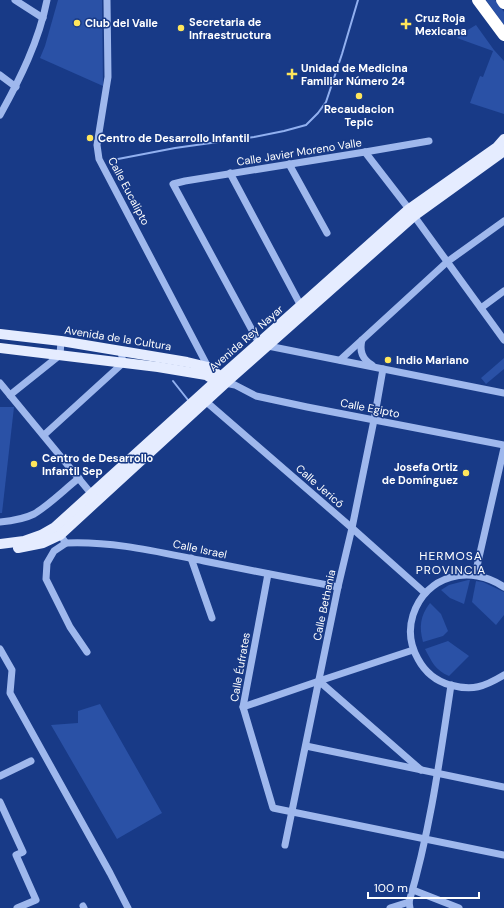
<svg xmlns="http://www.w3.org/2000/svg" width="504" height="908" font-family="'DM Sans',sans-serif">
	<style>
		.green { fill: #2a51a6 }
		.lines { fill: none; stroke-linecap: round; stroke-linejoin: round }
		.stream { stroke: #91b0f0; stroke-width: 2 }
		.minor { stroke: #9fb8ed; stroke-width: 7 }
		.major { stroke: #e5ecff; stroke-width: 10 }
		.highway { stroke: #fff; stroke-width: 12 }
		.poi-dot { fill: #ffe65b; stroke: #183a87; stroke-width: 1.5 }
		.labels { text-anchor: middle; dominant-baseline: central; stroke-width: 3; stroke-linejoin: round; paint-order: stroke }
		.poi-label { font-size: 11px; font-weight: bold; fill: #fff; stroke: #183a87; text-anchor: start }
		.street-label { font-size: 11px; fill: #fff; stroke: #183a87 }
		.neighbourhood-label { font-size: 12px; letter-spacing: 1px; fill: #fff; stroke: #183a87 }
	</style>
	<rect width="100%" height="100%" fill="#183a87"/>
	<g class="green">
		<polygon points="58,0 102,0 103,86 40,58 45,46"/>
		<polygon points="486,0 495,0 504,12 504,25"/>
		<polygon points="476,25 494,50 504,61 504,114 470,103 480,76 483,77 493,51 457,38 461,34"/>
		<polygon points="504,358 504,369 486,384 481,378"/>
		<polygon points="0,407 14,407 2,513 0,513"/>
		<polygon points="468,580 470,580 464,604 450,598 441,590 449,585"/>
		<polygon points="476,581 483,582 504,592 504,615 496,625 472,602"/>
		<path d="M 430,603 L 441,614 L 448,631 L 443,636 L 423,642 C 419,627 420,616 430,603 Z"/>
		<path d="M 448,641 L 469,656 L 449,676 C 435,670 432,662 425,649 Z"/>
		<polygon points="100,704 162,813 117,839 51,725 78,723 78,711"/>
	</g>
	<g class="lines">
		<g class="stream">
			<polyline points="118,159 175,148 254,137 284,131 306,125 318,113 326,102 342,54 358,0"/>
			<polyline points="173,381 188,400"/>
		</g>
		<g class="minor">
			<polyline points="15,0 43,18"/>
			<polyline points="107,0 108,77 97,145 99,159 208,367 208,369"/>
			<polyline points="0,75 16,87"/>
			<path d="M 0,115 C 20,79 39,41 47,0"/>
			<polyline points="365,152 409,209 504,340"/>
			<polyline points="289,164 327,233"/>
			<polyline points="230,173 301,306"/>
			<polyline points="481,308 504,291"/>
			<path d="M 362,340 C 359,351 362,359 372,365"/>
			<polyline points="259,343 173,184 185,181 365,152 429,141"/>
			<polyline points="268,346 504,393"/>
			<polyline points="340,360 447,262 504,221"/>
			<polyline points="0,383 94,497"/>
			<polyline points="225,383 235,385 256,396 307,407 504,445"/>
			<polyline points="10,395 60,355 61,341"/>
			<polyline points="203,399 352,528 425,593"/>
			<polyline points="44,435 123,363 121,351"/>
			<path d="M 0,522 C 11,521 24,519 34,514 C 49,505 65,489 79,478"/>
			<path d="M 58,532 L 66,543 C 114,541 158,552 204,561 C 249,570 294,579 338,587"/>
			<polyline points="66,543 54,551 47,563 46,579 70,627 87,652"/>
			<polyline points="191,558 212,618"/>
			<polyline points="268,574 243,707 273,808 504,855"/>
			<polyline points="475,575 504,448"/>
			<path d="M 504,587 C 470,564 426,575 413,615 C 408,631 410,645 418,659 C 425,672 436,681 450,685 C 473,691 484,687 504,675"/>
			<polyline points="0,649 12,670 10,693 110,873 128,908"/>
			<polyline points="319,681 421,770"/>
			<polyline points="243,707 319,681 413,650"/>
			<polyline points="306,746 504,787"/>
			<polyline points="0,776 31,761"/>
			<polyline points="0,802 23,852 16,855 36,900 17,908"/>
			<polyline points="285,845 338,587 352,528 374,420 383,369"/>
			<polyline points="413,890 459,908"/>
			<polyline points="83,906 84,908"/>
			<polyline points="390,908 409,902"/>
			<path d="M 410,908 L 409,902 C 430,832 440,758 451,685"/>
		</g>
		<g class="major">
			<polyline points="0,334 61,341 187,362 208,367 221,377 226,378"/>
			<polyline points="0,348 158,367 206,375 216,381 220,382"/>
			<polyline points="0,544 24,541 41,535 55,527 216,381 409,209 497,147 504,139"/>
			<polyline points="18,548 43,543 60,535 230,379 414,216 504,151"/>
		</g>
		<g class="highway">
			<polyline points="478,0 504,35"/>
			<polyline points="502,0 504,3"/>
		</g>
	</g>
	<g class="poi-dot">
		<circle cx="77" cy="23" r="4"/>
		<path d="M404 18h4v4h4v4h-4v4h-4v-4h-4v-4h4z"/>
		<circle cx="181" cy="28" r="4"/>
		<path d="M290 68h4v4h4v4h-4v4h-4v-4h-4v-4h4z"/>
		<circle cx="359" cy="96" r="4"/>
		<circle cx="90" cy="138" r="4"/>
		<circle cx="388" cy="360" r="4"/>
		<circle cx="34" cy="464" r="4"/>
		<circle cx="466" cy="473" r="4"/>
	</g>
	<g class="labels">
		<g class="poi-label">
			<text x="415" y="18">Cruz Roja<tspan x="415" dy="13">Mexicana</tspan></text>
			<text x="189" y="22">Secretaria de<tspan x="189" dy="13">Infraestructura</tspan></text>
			<text x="85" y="23">Club del Valle</text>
			<text x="301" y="68">Unidad de Medicina<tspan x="301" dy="13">Familiar Número 24</tspan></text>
			<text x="359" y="109" text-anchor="middle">Recaudacion<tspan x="359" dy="13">Tepic</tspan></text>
			<text x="98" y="138">Centro de Desarrollo Infantil</text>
			<text x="396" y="360">Indio Mariano</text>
			<text x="42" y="458">Centro de Desarrollo<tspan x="42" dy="13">Infantil Sep</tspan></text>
			<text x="458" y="467" text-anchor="end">Josefa Ortiz<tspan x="458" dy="13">de Domínguez</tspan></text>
		</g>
		<g class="street-label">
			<text transform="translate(299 152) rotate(-9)">Calle Javier Moreno Valle</text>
			<text transform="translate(129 191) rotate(62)">Calle Eucalipto</text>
			<text transform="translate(118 338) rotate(9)">Avenida de la Cultura</text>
			<text transform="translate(246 338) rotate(-41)">Avenida Rey Nayar</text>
			<text transform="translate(370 408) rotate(11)">Calle Egipto</text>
			<text transform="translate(320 486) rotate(41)">Calle Jericó</text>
			<text transform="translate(200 549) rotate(12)">Calle Israel</text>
			<text transform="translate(324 605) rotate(-78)">Calle Bethania</text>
			<text transform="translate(240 667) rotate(-80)">Calle Éufrates</text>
		</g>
		<g class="neighbourhood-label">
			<text x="451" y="556">HERMOSA<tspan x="451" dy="14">PROVINCIA</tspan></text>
		</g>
	</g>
	<path d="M368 892v6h111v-6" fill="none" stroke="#ffffff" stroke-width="2"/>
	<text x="374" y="892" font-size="12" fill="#ffffff" stroke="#183a87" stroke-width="3" paint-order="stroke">100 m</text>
</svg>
